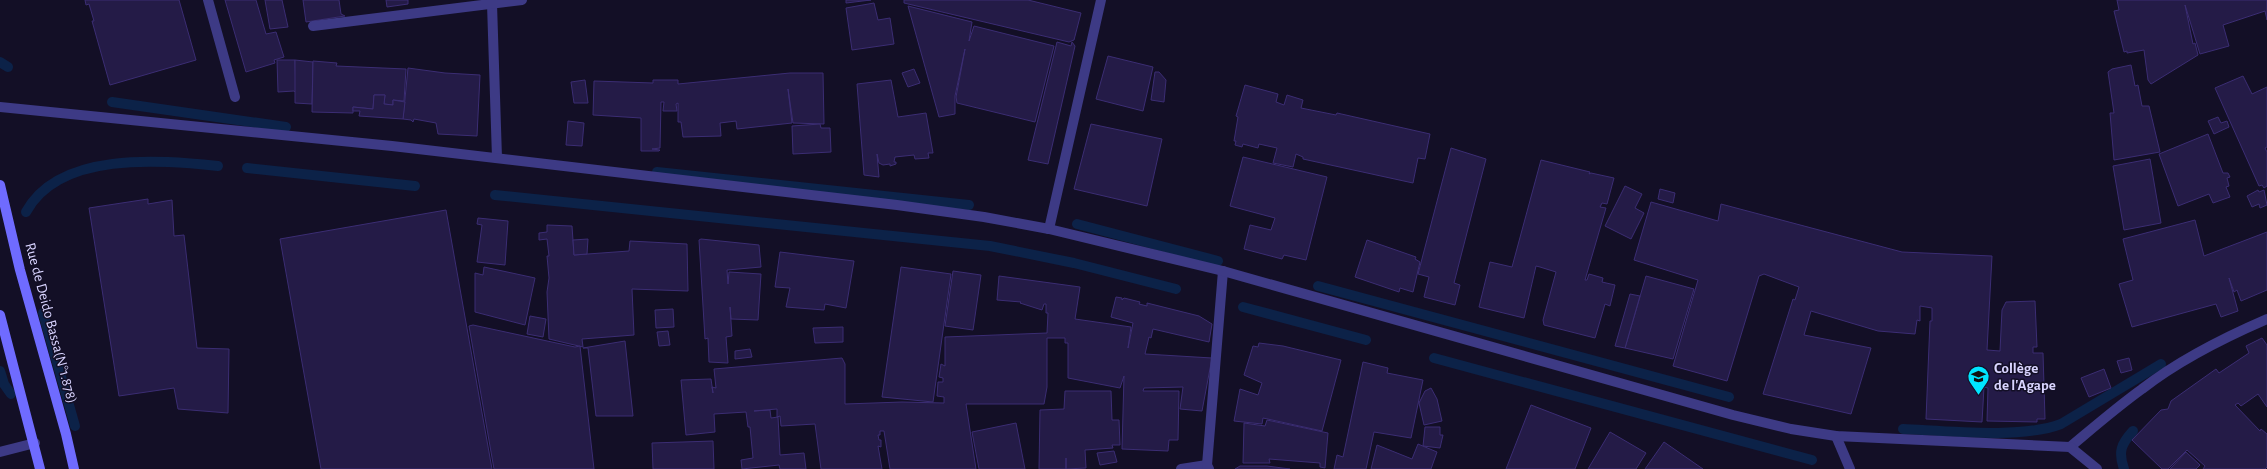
<svg xmlns="http://www.w3.org/2000/svg" width="2267" height="469" font-family="'Alegreya Sans',sans-serif">
	<style>
		.lines { fill: none; stroke-linecap: round; stroke-linejoin: round }
		.stream { stroke: #0c2248; stroke-width: 10 }
		.building { fill: #241b47; stroke: #3b2d73 }
		.service { stroke: #3d3a85; stroke-width: 10 }
		.minor { stroke: #3d3a85; stroke-width: 10 }
		.tertiary { stroke: #3d3a85; stroke-width: 10 }
		.secondary { stroke: #6f6bff; stroke-width: 10 }
		.labels { text-anchor: middle; dominant-baseline: central; stroke-width: 3; stroke-linejoin: round; paint-order: stroke }
		.street-label { font-size: 15px; fill: #d9d4ff; stroke: #130f26 }
		.poi-label { font-size: 15px; font-weight: bold; fill: #d9d4ff; stroke: #130f26; text-anchor: start }
	</style>
	<rect width="100%" height="100%" fill="#130f26"/>
	<g class="lines">
		<g class="stream">
			<polyline points="0,62 8,67"/>
			<polyline points="112,102 286,127"/>
			<polyline points="247,168 415,186"/>
			<polyline points="657,172 969,205"/>
			<polyline points="495,195 990,246 1074,263 1176,289"/>
			<path d="M 26,212 C 59,151 160,160 218,166"/>
			<polyline points="1077,224 1218,261"/>
			<polyline points="1318,286 1729,397"/>
			<polyline points="1243,307 1366,340"/>
			<polyline points="43,313 75,426"/>
			<polyline points="1434,358 1812,460"/>
			<polyline points="0,371 4,384 11,394"/>
			<path d="M 1903,429 C 1946,431 2022,439 2061,424 L 2161,364"/>
			<path d="M 2124,469 C 2118,452 2121,444 2133,431"/>
		</g>
	</g>
	<g class="building">
		<polygon points="85,0 179,0 196,60 110,85 92,21 94,21 89,4 86,5"/>
		<polygon points="225,0 256,0 266,34 276,32 284,57 274,60 275,63 246,72"/>
		<polygon points="265,0 282,0 288,27 270,29"/>
		<polygon points="303,0 339,0 341,14 345,16 306,22"/>
		<polygon points="386,0 408,0 408,4 387,7"/>
		<polygon points="846,0 871,0 846,3"/>
		<polygon points="904,0 1028,0 1081,13 1074,40 1069,42 904,3"/>
		<polygon points="2117,0 2267,0 2267,20 2265,11 2223,25 2229,46 2200,54 2185,5 2193,44 2195,43 2198,55 2151,84 2148,80 2144,50 2127,53 2127,51 2124,52 2114,11 2119,10"/>
		<polygon points="874,3 878,20 890,18 894,44 852,50 846,8"/>
		<polygon points="908,6 972,22 969,41 974,26 1054,46 1035,122 957,103 956,97 965,49 955,96 955,114 939,117"/>
		<polygon points="1057,42 1071,46 1072,42 1075,46 1048,164 1028,160"/>
		<polygon points="1108,56 1153,67 1143,111 1096,99"/>
		<polygon points="277,60 295,60 296,93 294,91 278,92"/>
		<polygon points="295,60 313,62 312,104 295,103"/>
		<polygon points="313,61 337,63 336,66 406,69 404,101 393,100 393,105 384,104 385,95 374,95 373,109 353,107 353,113 312,112"/>
		<polygon points="2131,65 2135,86 2138,85 2142,106 2149,106 2160,152 2114,160 2110,113 2114,113 2108,72 2112,69"/>
		<polygon points="408,68 445,73 480,75 477,136 438,134 436,123 414,119 413,122 411,120 403,119"/>
		<polygon points="914,69 920,83 908,87 902,73"/>
		<polygon points="1155,72 1159,72 1166,80 1164,102 1151,100"/>
		<polygon points="790,73 823,73 824,124 793,123 788,89 792,123 737,129 736,121 720,123 721,136 683,137 681,122 678,122 678,103 676,104 677,111 663,111 664,102 661,102 660,148 652,149 660,150 659,151 641,151 641,118 593,115 594,81 653,83 653,80 678,80 678,84"/>
		<polygon points="2243,76 2252,94 2267,87 2267,147 2265,148 2267,152 2267,186 2264,188 2262,185 2259,186 2215,88"/>
		<polygon points="585,80 588,103 574,103 571,82"/>
		<polygon points="891,80 898,117 926,113 933,153 928,153 929,158 915,159 914,155 895,157 894,162 896,162 896,164 890,166 890,164 883,165 879,163 877,154 879,177 864,175 857,84"/>
		<polygon points="1245,85 1278,94 1276,102 1284,105 1287,95 1303,100 1301,108 1336,115 1337,113 1430,134 1425,159 1418,158 1413,183 1303,159 1303,157 1296,154 1293,167 1273,163 1277,148 1259,144 1258,148 1243,144 1242,147 1235,145 1236,141 1234,141 1238,117 1236,116"/>
		<polygon points="374,95 385,95 384,104 393,105 393,100 405,102 403,119 359,116 360,111 353,111 353,107 373,109"/>
		<polygon points="2218,117 2221,123 2227,121 2229,127 2214,134 2208,121"/>
		<polygon points="568,121 584,123 582,146 566,145"/>
		<polygon points="820,124 821,128 830,128 831,152 793,154 792,126"/>
		<polygon points="1091,124 1162,139 1147,206 1074,189"/>
		<polygon points="2208,134 2223,173 2228,173 2230,177 2227,178 2229,186 2226,187 2230,197 2213,203 2209,194 2178,206 2159,154"/>
		<polygon points="1451,148 1486,159 1454,283 1460,285 1455,305 1424,297 1429,277 1418,274"/>
		<polygon points="1243,157 1327,177 1306,260 1284,255 1282,259 1244,249 1250,225 1271,230 1275,218 1230,206"/>
		<polygon points="2150,159 2161,223 2124,230 2113,166"/>
		<polygon points="1541,160 1590,172 1589,174 1591,173 1614,178 1607,204 1602,203 1600,207 1606,208 1585,280 1587,280 1589,274 1603,278 1602,282 1615,285 1610,306 1605,304 1595,338 1544,325 1543,320 1556,272 1540,267 1536,266 1524,318 1479,307 1490,262 1512,267"/>
		<polygon points="1625,186 1642,194 1635,208 1644,213 1631,239 1605,226"/>
		<polygon points="1660,189 1675,193 1673,203 1658,199"/>
		<polygon points="2258,190 2259,192 2264,190 2267,205 2260,208 2259,204 2252,207 2247,196"/>
		<polygon points="148,199 148,204 172,200 174,236 184,235 197,348 229,349 228,413 178,409 174,388 119,396 89,208"/>
		<polygon points="1651,202 1718,221 1721,204 1902,252 1992,256 1987,350 2000,351 2002,310 2006,302 2035,301 2037,347 2033,347 2033,353 2043,353 2045,419 2037,419 2037,422 1987,421 1988,388 1984,387 1982,422 1926,419 1930,321 1932,321 1932,308 1920,306 1920,321 1917,320 1915,334 1878,331 1811,311 1804,335 1871,348 1851,414 1763,394 1793,299 1795,300 1799,287 1764,274 1759,276 1727,381 1673,366 1698,280 1634,260"/>
		<polygon points="446,210 492,469 321,469 280,239"/>
		<polygon points="478,218 508,221 505,265 477,262 482,225 477,224"/>
		<polygon points="2195,220 2204,256 2267,232 2267,290 2241,301 2237,290 2234,292 2229,278 2238,311 2221,317 2216,304 2132,327 2119,284 2133,280 2123,239"/>
		<polygon points="547,225 572,226 574,255 629,251 630,241 687,244 688,291 632,289 634,335 582,339 583,347 549,339 547,292 549,278 547,256 549,256 547,239 539,240 539,233 547,232"/>
		<polygon points="588,239 587,254 574,255 573,240"/>
		<polygon points="701,239 759,245 761,267 727,270 728,284 729,272 761,274 758,320 731,319 730,307 732,336 726,337 728,363 709,362 708,338 705,339 699,240"/>
		<polygon points="1367,240 1416,257 1415,259 1420,262 1413,292 1400,288 1399,292 1355,277"/>
		<polygon points="780,252 854,261 846,308 825,304 824,310 786,307 790,288 775,287"/>
		<polygon points="484,267 535,278 525,325 475,312 475,273 483,275"/>
		<polygon points="901,267 951,274 933,402 882,397"/>
		<polygon points="953,271 981,275 973,330 945,326"/>
		<polygon points="999,276 1080,287 1075,319 1131,327 1128,348 1133,323 1111,317 1116,297 1122,298 1122,300 1124,298 1140,302 1139,304 1147,306 1147,303 1199,316 1212,324 1209,342 1153,329 1151,338 1149,337 1145,354 1212,358 1202,411 1180,409 1183,387 1144,388 1143,391 1179,391 1178,440 1169,440 1168,451 1122,449 1124,376 1120,388 1068,378 1068,343 1065,343 1065,338 1047,338 1047,387 1044,404 966,404 976,469 890,469 884,431 880,431 880,435 878,435 879,440 881,440 881,447 878,446 882,469 821,469 815,424 781,426 780,416 777,417 777,409 754,411 770,410 771,418 778,417 780,455 804,453 806,469 780,469 779,465 742,469 741,460 753,458 750,427 748,427 746,412 714,414 715,432 686,435 681,380 711,379 713,393 712,387 716,388 714,369 842,358 845,364 845,404 902,402 944,403 944,397 937,396 938,382 943,382 943,378 939,377 941,364 945,366 945,337 1047,333 1048,313 1046,313 1046,304 1044,304 1042,310 1020,303 1021,302 997,300"/>
		<polygon points="1646,276 1694,289 1673,359 1625,348"/>
		<polygon points="1630,294 1640,296 1625,348 1615,346"/>
		<polygon points="673,309 674,327 656,328 655,310"/>
		<polygon points="530,316 546,319 543,337 527,334"/>
		<polygon points="473,325 575,347 580,346 594,469 494,469 469,326"/>
		<polygon points="843,327 843,342 815,343 813,328"/>
		<polygon points="668,331 670,345 659,346 657,332"/>
		<polygon points="2262,338 2267,345 2267,407 2258,394 2241,406 2238,403 2235,405 2260,431 2261,429 2267,434 2267,467 2265,469 2203,469 2205,466 2187,450 2168,469 2162,469 2132,440 2161,410 2168,409 2171,401 2216,369 2219,373 2249,353 2246,346"/>
		<polygon points="625,341 633,416 596,416 588,348 583,348"/>
		<polygon points="1259,343 1283,346 1341,360 1322,431 1263,418 1262,424 1234,421 1240,389 1258,395 1262,383 1244,375 1253,346 1258,347"/>
		<polygon points="750,349 752,357 735,359 735,351"/>
		<polygon points="2129,358 2132,370 2121,373 2117,361"/>
		<polygon points="1363,362 1388,368 1387,373 1423,380 1411,438 1374,432 1366,469 1334,469 1337,455 1343,457"/>
		<polygon points="2104,369 2111,388 2089,397 2081,378"/>
		<polygon points="1431,388 1437,399 1442,421 1424,425 1419,403 1425,391"/>
		<polygon points="1065,391 1111,391 1112,420 1119,420 1120,445 1112,445 1113,448 1085,450 1086,468 1066,469 1066,458 1066,469 1039,469 1040,410 1064,409"/>
		<polygon points="1531,405 1591,428 1575,469 1506,469"/>
		<polygon points="1267,420 1328,433 1325,468 1320,467 1320,463 1269,459 1270,463 1243,463 1244,423 1265,426"/>
		<polygon points="1016,423 1025,469 979,469 972,432"/>
		<polygon points="1425,427 1440,427 1440,435 1443,435 1440,448 1423,446"/>
		<polygon points="1610,432 1646,453 1636,469 1588,469"/>
		<polygon points="713,441 714,469 653,469 652,443"/>
		<polygon points="1664,442 1703,469 1645,469"/>
		<polygon points="1418,444 1437,452 1431,469 1371,469 1377,445 1412,459"/>
		<polygon points="1114,451 1117,462 1100,465 1097,453"/>
		<polygon points="2186,452 2200,465 2196,469 2170,469"/>
		<polygon points="1240,466 1267,466 1290,469 1235,469"/>
	</g>
	<g class="lines">
		<g class="service">
			<polyline points="208,0 235,97"/>
			<polyline points="492,4 497,158"/>
			<polyline points="313,26 522,0"/>
			<polyline points="1049,229 1101,0"/>
		</g>
		<g class="minor">
			<polyline points="1836,436 1850,469"/>
			<path d="M 2070,447 C 2094,427 2117,407 2142,389 C 2179,360 2223,338 2267,319"/>
			<polyline points="0,452 35,443"/>
			<polyline points="1181,469 1207,465"/>
			<polyline points="1209,469 1207,465 1223,271"/>
		</g>
		<polyline class="tertiary" points="0,107 392,146 897,205 984,217 1049,229 1223,271 1733,415 1791,429 1836,436 2070,447 2097,469"/>
		<g class="secondary">
			<polyline points="0,185 20,270 66,434 74,469"/>
			<polyline points="0,315 40,469"/>
		</g>
	</g>
	<defs>
		<symbol id="school-pin" viewBox="-11 -11 22 30"><path d="M0 17L-7.5 6A9.5 9.5 0 1 1 7.5 6Z" fill="#00e5ff" stroke="#130f26"/><path d="M0-5L7-2L0 1L-7-2ZM-4 1L0 2.5L4 1V4Q0 6-4 4Z" fill="#111"/></symbol>
	</defs>
	<g fill-rule="evenodd">
		<use href="#school-pin" x="1966" y="364" width="25" height="34"/>
	</g>
	<g class="labels">
		<g class="street-label">
			<text transform="translate(51 323) rotate(75)">Rue de Deido Bassa(N°1.878)</text>
		</g>
		<g class="poi-label">
			<text x="1994" y="368">Collège<tspan x="1994" dy="17">de l'Agape</tspan></text>
		</g>
	</g>
</svg>
